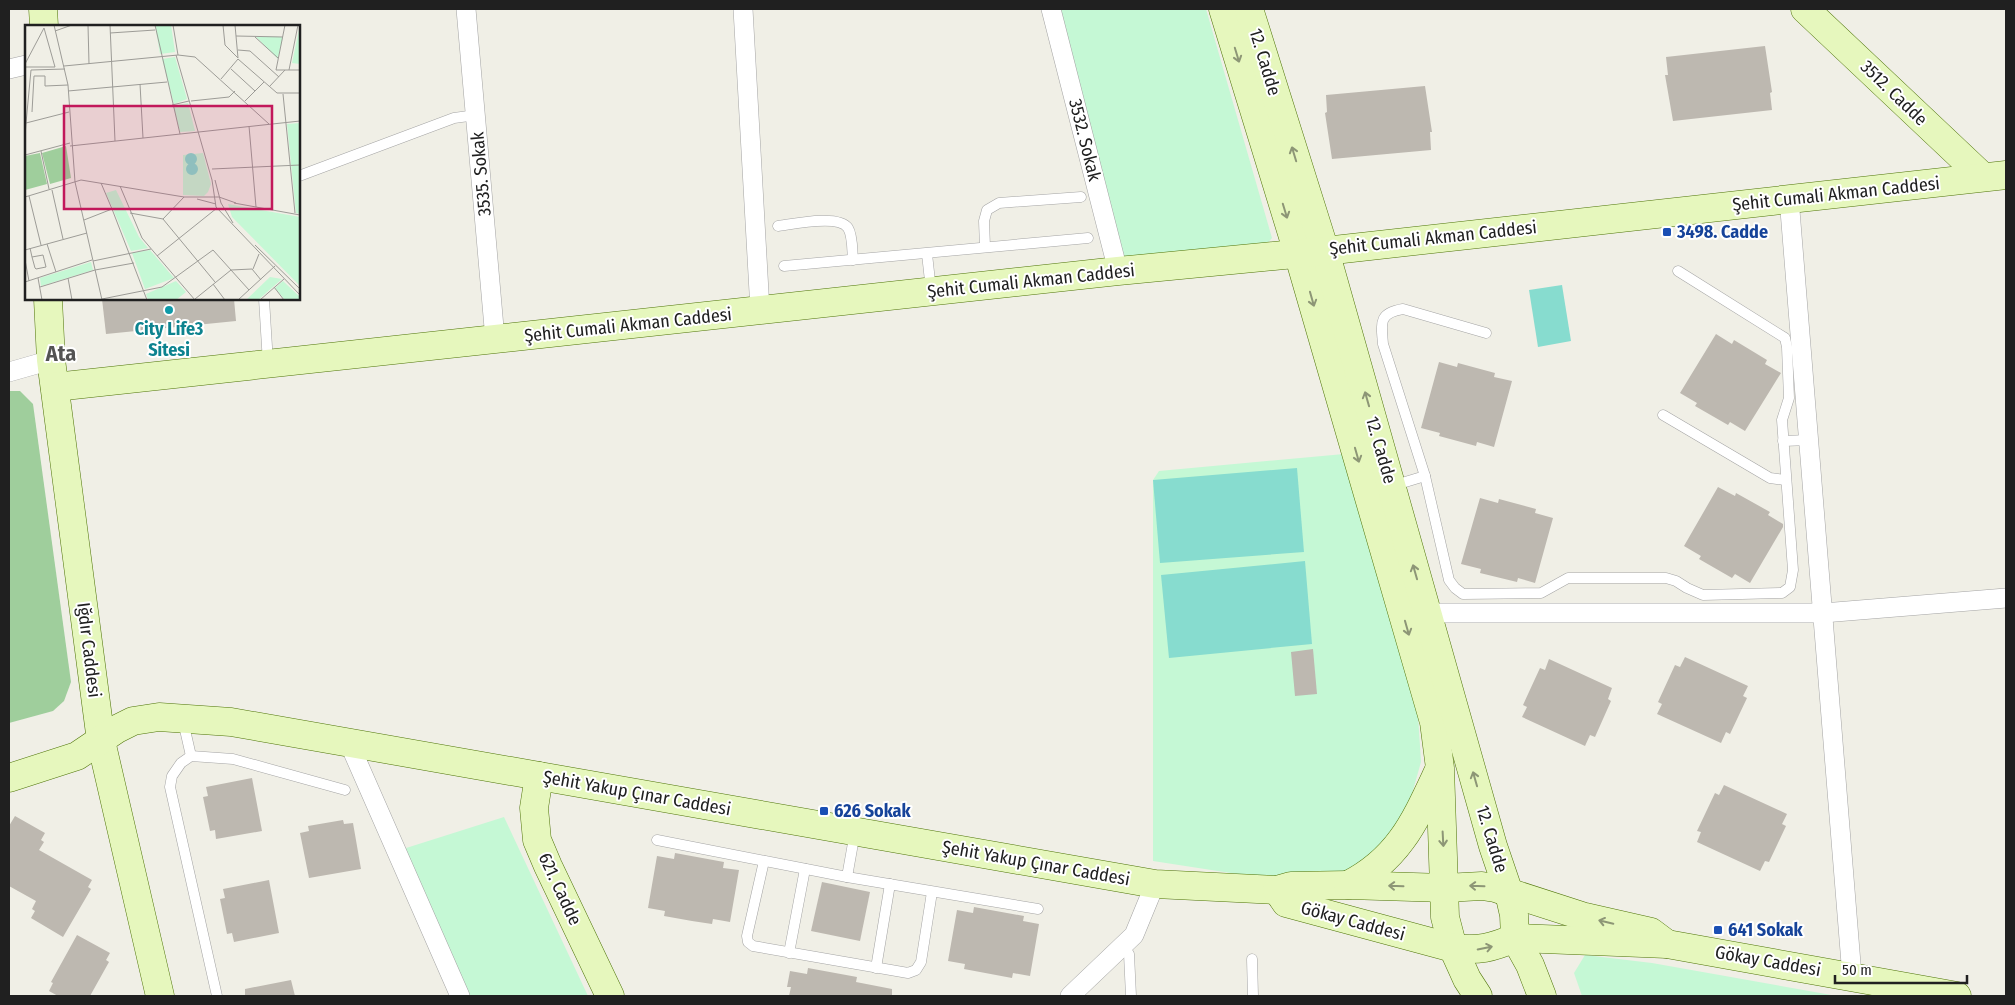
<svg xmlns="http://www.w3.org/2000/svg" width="2015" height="1005" font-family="'Fira Sans Condensed',sans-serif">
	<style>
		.forest { fill: #9fce9c }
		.park { fill: #c5f8d5 }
		.pitch { fill: #87dccf }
		.building { fill: #bdb8b0 }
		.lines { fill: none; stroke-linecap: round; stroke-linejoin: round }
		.lane-casing { stroke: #a4a4a4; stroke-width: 11 }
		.street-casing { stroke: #a4a4a4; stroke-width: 20 }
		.secondary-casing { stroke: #4f7409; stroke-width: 29 }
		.lane { stroke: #fff; stroke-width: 10 }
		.street { stroke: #fff; stroke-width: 19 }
		.secondary { stroke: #e6f7bd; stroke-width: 28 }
		.oneway { stroke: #8d9676 }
		.transit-dot { fill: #1a4fb4; stroke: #fff; stroke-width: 2 }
		.culture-dot { fill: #0f9aa8; stroke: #fff; stroke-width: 2 }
		.labels { text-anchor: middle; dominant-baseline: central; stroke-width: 4; stroke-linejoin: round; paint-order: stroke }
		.street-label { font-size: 18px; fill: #202020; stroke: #fff }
		.transit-label { font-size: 18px; font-weight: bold; fill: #164399; stroke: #fff; text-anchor: start }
		.culture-label { font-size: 18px; font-weight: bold; fill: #0d838f; stroke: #fff }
		.district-label { font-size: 22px; font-weight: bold; fill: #535353; stroke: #fff }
		.inset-road { fill: none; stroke: #9d9c97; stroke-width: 1 }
		.view { fill: #c2185b; fill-opacity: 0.15; stroke: #c2185b; stroke-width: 2.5 }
		.inset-edge { fill: none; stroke: #202020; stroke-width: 2.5 }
	</style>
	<rect width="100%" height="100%" fill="#f0efe6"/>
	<polygon class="forest" points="9,391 20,391 33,404 71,682 64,701 53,711 9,723"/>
	<g class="park">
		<polygon points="1059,9 1206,9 1272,238 1265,246 1124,259"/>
		<polygon points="1344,454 1418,715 1421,762 1410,801 1395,836 1350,872 1263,878 1153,861 1153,480 1159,471"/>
		<polygon points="504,817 588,996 467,996 403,849"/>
		<polygon points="1585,955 1652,963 1837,996 1582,996 1574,973"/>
	</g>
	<g class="pitch">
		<polygon points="1562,285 1571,341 1538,347 1529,290"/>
		<polygon points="1297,468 1304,552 1160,563 1153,480"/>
		<polygon points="1305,561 1312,644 1169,658 1161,575"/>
	</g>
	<g class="building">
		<polygon points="1765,46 1772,92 1770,93 1772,110 1673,121 1665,75 1668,75 1666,57"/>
		<polygon points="1425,86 1432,132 1430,132 1431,150 1332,159 1325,113 1327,112 1326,95"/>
		<polygon points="102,299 234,299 236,321 106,334"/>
		<polygon points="1716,334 1732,344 1734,340 1767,360 1765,364 1781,373 1745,431 1730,422 1728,425 1695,406 1697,403 1680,393"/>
		<polygon points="1439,362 1457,367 1458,363 1495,373 1494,377 1512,381 1494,447 1477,442 1476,446 1439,436 1440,433 1421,428"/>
		<polygon points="1718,487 1735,496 1736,493 1770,512 1768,515 1783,524 1783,527 1750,583 1735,574 1732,578 1699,559 1701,556 1684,546"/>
		<polygon points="1480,498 1498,503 1499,499 1536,509 1535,513 1553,518 1535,583 1518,578 1517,582 1480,573 1481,569 1461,564"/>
		<polygon points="1313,649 1317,694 1295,696 1291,652"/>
		<polygon points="1685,657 1748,686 1743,696 1747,698 1730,734 1726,732 1721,743 1657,714 1662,704 1658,702 1675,665 1680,667"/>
		<polygon points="1549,659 1612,688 1608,699 1611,701 1595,737 1590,735 1585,746 1522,717 1527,707 1523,705 1540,668 1545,670"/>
		<polygon points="252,778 262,831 216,839 215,830 210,831 203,797 208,796 206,787"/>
		<polygon points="1724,785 1787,814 1782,824 1786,826 1769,862 1765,861 1760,871 1697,842 1701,832 1697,831 1715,793 1719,795"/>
		<polygon points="15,816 45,833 41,840 44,842 39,850 92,880 88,887 91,889 63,937 31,918 35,911 32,909 36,901 9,886 9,826"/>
		<polygon points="343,820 344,824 353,823 361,869 309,878 300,833 309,831 308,826"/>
		<polygon points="675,853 724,862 723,868 739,870 730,922 713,919 712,924 692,921 664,916 665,911 648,908 657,856 674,859"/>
		<polygon points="269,880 279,933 234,942 232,933 227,934 220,899 225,898 223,889"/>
		<polygon points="822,882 870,892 860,941 811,931"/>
		<polygon points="974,907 1024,916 1023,921 1039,924 1030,976 1013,973 1012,978 964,969 965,964 948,961 957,910 973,913"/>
		<polygon points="77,935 110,953 106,960 109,962 90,996 58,996 49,991 53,983 51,982"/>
		<polygon points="808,968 857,977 856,982 892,989 892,996 789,996 791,987 787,987 790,971 807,974"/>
		<polygon points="291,980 295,996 245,996 245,989"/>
	</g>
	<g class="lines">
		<defs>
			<g id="lane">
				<polyline points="299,176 454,118 476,115"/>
				<path d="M 778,226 C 793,224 839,214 848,228 C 853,236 852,251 853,260"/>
				<polyline points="985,247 984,221 987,210 999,203 1081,197"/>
				<polyline points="927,254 931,290"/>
				<polyline points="784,266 1088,238"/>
				<polyline points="264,299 268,363"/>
				<path d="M 1486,333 L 1403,309 C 1379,313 1381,322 1383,344 L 1425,476 L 1449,580 L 1455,588 L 1463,594 L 1541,593 L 1568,578 L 1666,578 L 1676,581 L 1687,588 L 1703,595 L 1782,593 L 1790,587 L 1793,570 L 1782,420 L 1789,398 L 1787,347 L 1785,338 L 1678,271"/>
				<polyline points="1663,415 1770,478 1785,480"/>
				<polyline points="1783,441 1809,440"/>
				<polyline points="1392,486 1425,476"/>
				<polyline points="183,721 191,756"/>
				<polyline points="657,840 847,877 1038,909"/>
				<polyline points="764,861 747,936 748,942 753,946 908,973 916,970 921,962 932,892"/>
				<polyline points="847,877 855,832"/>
				<polyline points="1123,947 1129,954 1131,996"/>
				<polyline points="789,953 805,869"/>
				<polyline points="1252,959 1253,996"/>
				<polyline points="876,968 890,884"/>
				<polyline points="217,996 170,787 172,776 181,763 191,756 233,759 345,790"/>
			</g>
			<g id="street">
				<polyline points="466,9 495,339"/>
				<polyline points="743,9 760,310"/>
				<polyline points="1051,9 1118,271"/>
				<polyline points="9,69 26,65"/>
				<polyline points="1789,198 1852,976"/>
				<polyline points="9,372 51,360"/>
				<polyline points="1427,613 1823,613 2006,598"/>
				<polyline points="349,743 460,996"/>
				<polyline points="1070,996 1134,935 1155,884"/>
			</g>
			<g id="secondary">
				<polyline points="43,9 44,26"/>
				<polyline points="1223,9 1298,253 1434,722 1440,768 1445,917 1453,948 1467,979 1478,996"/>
				<polyline points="1249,9 1325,251 1493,846 1509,893 1514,915 1515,938 1530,965 1542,996"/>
				<polyline points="1805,9 1983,177"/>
				<polyline points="48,299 51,360 101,741 160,996"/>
				<polyline points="55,387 1118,271 1325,251 2006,175"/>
				<polyline points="539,776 534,808 537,840 548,866 610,996"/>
				<polyline points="9,778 77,756 117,729 133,721 159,717 231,722 1155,884 1277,890 1291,886 1348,885 1445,888 1482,886 1495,888 1585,917 1651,932 1667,944"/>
				<path d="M 1348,885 C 1399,859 1415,821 1438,772"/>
				<path d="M 1277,890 L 1286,903 L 1453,948 C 1479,951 1491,948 1515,938 L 1667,944 L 1957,996"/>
			</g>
		</defs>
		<use href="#lane" class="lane-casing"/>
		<use href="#street" class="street-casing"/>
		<use href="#secondary" class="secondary-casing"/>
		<use href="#lane" class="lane"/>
		<use href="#street" class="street"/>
		<use href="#secondary" class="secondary"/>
	</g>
	<defs><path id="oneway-shaft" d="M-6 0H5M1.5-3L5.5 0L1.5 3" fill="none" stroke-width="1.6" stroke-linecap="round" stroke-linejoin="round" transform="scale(1.25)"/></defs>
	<g class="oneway">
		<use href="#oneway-shaft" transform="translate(1237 55) rotate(73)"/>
		<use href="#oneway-shaft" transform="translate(1294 154) rotate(-107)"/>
		<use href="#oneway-shaft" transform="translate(1285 211) rotate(73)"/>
		<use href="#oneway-shaft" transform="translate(1312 299) rotate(74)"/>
		<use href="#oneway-shaft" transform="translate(1367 399) rotate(-106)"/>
		<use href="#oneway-shaft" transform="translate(1357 455) rotate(74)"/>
		<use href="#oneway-shaft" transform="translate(1415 572) rotate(-106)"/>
		<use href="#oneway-shaft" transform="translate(1407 628) rotate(74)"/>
		<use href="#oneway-shaft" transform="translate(1475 779) rotate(-106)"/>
		<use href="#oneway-shaft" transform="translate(1443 839) rotate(87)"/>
		<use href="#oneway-shaft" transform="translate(1396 886) rotate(-178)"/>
		<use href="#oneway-shaft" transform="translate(1477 886) rotate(-178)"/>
		<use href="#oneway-shaft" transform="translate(1606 922) rotate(-167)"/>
		<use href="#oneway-shaft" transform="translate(1485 948) rotate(-11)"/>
	</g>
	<g class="transit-dot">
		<rect x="1662" y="227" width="10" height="10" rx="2.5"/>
		<rect x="819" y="806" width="10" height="10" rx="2.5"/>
		<rect x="1713" y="925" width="10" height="10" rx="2.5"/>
	</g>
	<circle class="culture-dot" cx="169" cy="310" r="5"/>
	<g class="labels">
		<g class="street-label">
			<text transform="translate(1265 62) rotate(73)">12. Cadde</text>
			<text transform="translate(1894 93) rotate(44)">3512. Cadde</text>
			<text transform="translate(1085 140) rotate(76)">3532. Sokak</text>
			<text transform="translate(481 174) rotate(-95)">3535. Sokak</text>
			<text transform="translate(1836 194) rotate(-6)">Şehit Cumali Akman Caddesi</text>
			<text transform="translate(1433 238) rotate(-6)">Şehit Cumali Akman Caddesi</text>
			<text transform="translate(1031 281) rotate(-6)">Şehit Cumali Akman Caddesi</text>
			<text transform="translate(628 325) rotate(-6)">Şehit Cumali Akman Caddesi</text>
			<text transform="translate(1381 450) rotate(74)">12. Cadde</text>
			<text transform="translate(89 650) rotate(83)">Iğdır Caddesi</text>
			<text transform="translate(637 793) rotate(10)">Şehit Yakup Çınar Caddesi</text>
			<text transform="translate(1492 839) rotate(73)">12. Cadde</text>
			<text transform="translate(1036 863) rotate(10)">Şehit Yakup Çınar Caddesi</text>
			<text transform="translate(560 889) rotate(65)">621. Cadde</text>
			<text transform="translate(1353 921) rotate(15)">Gökay Caddesi</text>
			<text transform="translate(1768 961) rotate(10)">Gökay Caddesi</text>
		</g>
		<g class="transit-label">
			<text x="1677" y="232">3498. Cadde</text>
			<text x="834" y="811">626 Sokak</text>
			<text x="1728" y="930">641 Sokak</text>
		</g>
		<g class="culture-label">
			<text x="169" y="329">City Life3<tspan x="169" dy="21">Sitesi</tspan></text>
		</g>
		<g class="district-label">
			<text x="61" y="353">Ata</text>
		</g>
	</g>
	<g transform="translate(25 25)">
		<rect width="275" height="275" fill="#f0efe6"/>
		<path d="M 41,121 L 46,153 L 25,159 L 17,128 ZM 15,128 L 22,159 L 0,165 L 0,131 Z" fill="#9fce9c"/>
		<path d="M 130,0 L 146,0 L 150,27 L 135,29 ZM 275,0 L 275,39 L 267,38 ZM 230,11 L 258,12 L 253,34 ZM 150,32 L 162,74 L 149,79 L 137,34 ZM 163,78 L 170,106 L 155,107 L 148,81 ZM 275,98 L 275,189 L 271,188 L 262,99 ZM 178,128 L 186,159 L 183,167 L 179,171 L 158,170 L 158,130 ZM 91,165 L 114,212 L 123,223 L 106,226 L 81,168 ZM 203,179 L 275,192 L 274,260 L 207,192 ZM 125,225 L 149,253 L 120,264 L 107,228 ZM 66,237 L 68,245 L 16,261 L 15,253 ZM 245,252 L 257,254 L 233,275 L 221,275 ZM 151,256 L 161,267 L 151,275 L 123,275 L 121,269 ZM 258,256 L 275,272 L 275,275 L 260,275 L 250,263 Z" fill="#c5f8d5"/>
		<path d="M160 134a6 6 0 1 1 12 0a6 6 0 1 1-12 0ZM161 144a6 6 0 1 1 12 0a6 6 0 1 1-12 0Z" fill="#87dccf"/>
		<path class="inset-road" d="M 29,0 L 43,60 L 50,157M 63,0 L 64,39M 85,0 L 90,116M 130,0 L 155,109M 148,0 L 153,30M 198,0 L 200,20 L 213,33M 210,0 L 213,33M 30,6 L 47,0M 85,8 L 130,5M 211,11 L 258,12M 230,12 L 253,33M 213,25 L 225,26 L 254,52M 151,30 L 187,155 L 191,182 L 275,270M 213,34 L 252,68 L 275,68M 0,39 L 19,3 L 30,42 L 0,42M 39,41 L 153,30 L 170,32 L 244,99M 206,44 L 230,66M 251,45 L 260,0M 251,45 L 275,45M 264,45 L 273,0M 196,54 L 213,34M 115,59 L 118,113M 244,62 L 260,45M 43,66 L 142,57M 258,69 L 270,188M 166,76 L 204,72 L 210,66M 220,76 L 239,57M 147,80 L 164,76M 7,87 L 9,51 L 20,51 L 20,61 L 43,60M 1,98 L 6,45 L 40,44M 224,101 L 231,182M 0,112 L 1,98 L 44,87M 45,121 L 275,96M 16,126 L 24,164M 0,130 L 45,118M 187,144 L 275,140M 190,155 L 196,178 L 208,198M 50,157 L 77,275M 95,161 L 117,213 L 170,275M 27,165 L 38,214M 4,171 L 16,220M 0,172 L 56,155 L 159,172 L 194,172 L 211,178M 172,174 L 191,179M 209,178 L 275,190M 87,184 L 122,275M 105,188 L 138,194 L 159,172M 138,194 L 190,257M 59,195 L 87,184 L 76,158M 22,219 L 31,247M 230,220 L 275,264M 5,223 L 7,232 L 10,243 L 11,244 L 21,242 L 18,230 L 7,232M 0,225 L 62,208M 132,231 L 192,183M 0,235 L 4,256M 68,236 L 126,224M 228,244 L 234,229M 70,245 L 109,238M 13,253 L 17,275M 43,253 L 47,275M 0,257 L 67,235M 188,259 L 200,275M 15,262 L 70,245M 249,262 L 259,275M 77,274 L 137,262 L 188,225 L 224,265M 170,274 L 206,245 L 227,244 L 236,255M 213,275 L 250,241M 235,275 L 259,254"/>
		<path class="view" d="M 39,81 L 247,81 L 247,184 L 39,184 Z"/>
		<rect width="275" height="275" class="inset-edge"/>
	</g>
	<rect width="2015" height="1005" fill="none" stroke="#202020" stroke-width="20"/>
	<path d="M1835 975v8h132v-8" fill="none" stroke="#202020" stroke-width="2.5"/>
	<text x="1842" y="975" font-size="15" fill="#202020" stroke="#ffffff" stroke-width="4" paint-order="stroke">50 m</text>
</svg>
